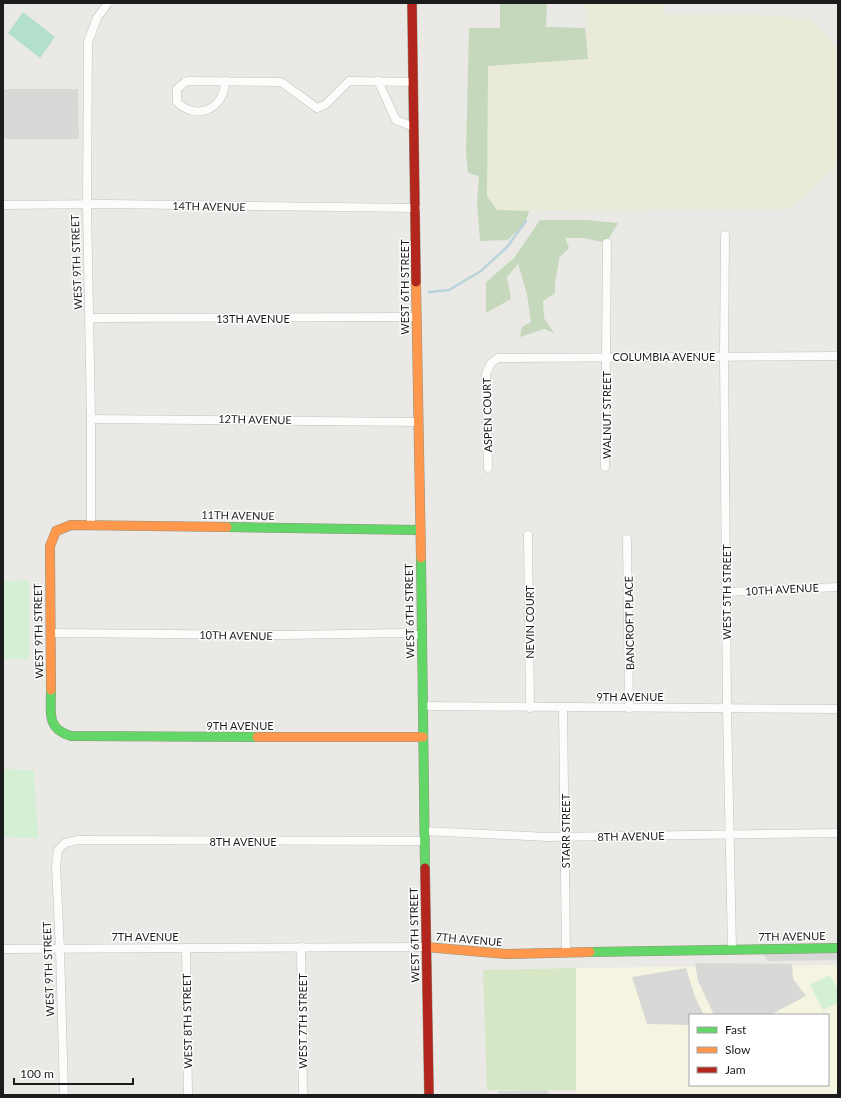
<svg xmlns="http://www.w3.org/2000/svg" width="841" height="1098" font-family="Lato,sans-serif">
	<style>
		.education { fill: #f4f4e0; fill-rule: evenodd }
		.religious { fill: #d8d8d6 }
		.farmland { fill: #e9ead8 }
		.grass { fill: #d6e7c5 }
		.forest { fill: #c5d8bb }
		.park { fill: #d3f0d4 }
		.pitch { fill: #b2e0cd }
		.lines { fill: none; stroke-linecap: round; stroke-linejoin: round }
		.stream { stroke: #bad4dc; stroke-width: 2.5 }
		.street-casing { stroke: #c3c2c1; stroke-width: 9 }
		.fast-casing { stroke: #91937e; stroke-width: 10 }
		.slow-casing { stroke: #91937e; stroke-width: 10 }
		.jam-casing { stroke: #91937e; stroke-width: 10 }
		.street { stroke: #fcfcfb; stroke-width: 8 }
		.fast { stroke: #63d668; stroke-width: 9 }
		.slow { stroke: #ff974d; stroke-width: 9 }
		.jam { stroke: #b3261e; stroke-width: 9 }
		.labels { text-anchor: middle; dominant-baseline: central; stroke-width: 3; stroke-linejoin: round; paint-order: stroke }
		.street-label { font-size: 11px; fill: #1c1c1c; stroke: #fff }
	</style>
	<rect width="100%" height="100%" fill="#eae9e5"/>
	<path class="education" d="M 838,965 L 838,1095 L 576,1095 L 575,968 ZM 690,1015 L 828,1015 L 828,1085 L 690,1085 Z"/>
	<g class="religious">
		<polygon points="3,89 78,89 79,139 3,139"/>
		<polygon points="838,948 838,960 768,961 763,955 763,949"/>
		<polygon points="695,963 792,964 793,979 806,996 770,1015 714,1015 698,981"/>
		<polygon points="686,968 695,997 704,1015 690,1015 690,1025 647,1024 632,977"/>
		<polygon points="548,1090 549,1095 498,1095 498,1091"/>
	</g>
	<polygon class="farmland" points="585,3 664,3 664,15 765,15 808,19 833,44 838,47 838,166 790,209 544,210 520,212 497,210 487,196 488,66 588,59"/>
	<polygon class="grass" points="576,968 576,1090 487,1090 483,970"/>
	<g class="forest">
		<polygon points="500,3 547,3 546,27 585,28 588,59 488,66 487,196 497,210 529,211 526,221 508,240 480,241 477,203 479,176 468,173 466,154 469,28 500,28"/>
		<path d="M 540,220 L 587,220 L 618,223 L 609,238 L 602,242 L 583,238 L 565,238 L 569,248 L 559,258 C 558,272 554,280 555,293 L 543,301 L 544,318 L 554,333 L 544,329 L 520,337 L 522,327 L 531,322 L 527,294 L 518,264 L 507,277 L 511,299 L 486,313 L 486,282 L 514,258 Z"/>
	</g>
	<g class="park">
		<polygon points="29,580 29,659 3,659 3,582"/>
		<polygon points="3,769 34,770 38,838 3,837"/>
		<polygon points="830,975 838,990 838,1003 823,1010 810,985"/>
	</g>
	<polygon class="pitch" points="23,12 55,37 40,58 8,33"/>
	<g class="lines">
		<polyline class="stream" points="429,292 449,290 481,271 507,247 526,221"/>
		<defs>
			<g id="street">
				<path d="M 225,81 C 225,108 197,122 177,102 L 177,89 L 185,82 L 189,81 L 281,82 L 317,108 L 325,105 L 349,81 L 413,82"/>
				<polyline points="378,81 396,120 414,127"/>
				<polyline points="3,205 108,204 416,208"/>
				<polyline points="725,235 724,356 727,708 732,949"/>
				<polyline points="90,318 416,317"/>
				<polyline points="91,419 418,422"/>
				<polyline points="605,467 607,243"/>
				<polyline points="488,468 486,374 491,363 498,358 838,356"/>
				<polyline points="91,525 91,419 87,205 88,42 97,18 108,3"/>
				<polyline points="528,535 530,708"/>
				<polyline points="627,539 629,708"/>
				<polyline points="726,592 838,587"/>
				<polyline points="50,633 283,635 406,633 421,636"/>
				<polyline points="423,706 838,709"/>
				<polyline points="563,708 566,953"/>
				<polyline points="424,831 547,837 838,833"/>
				<polyline points="301,947 303,1095"/>
				<polyline points="186,948 188,1095"/>
				<polyline points="3,949 426,947"/>
				<polyline points="64,1095 60,949 56,866 58,850 65,843 78,840 424,841"/>
			</g>
			<g id="fast">
				<polyline points="227,527 420,530"/>
				<polyline points="421,558 425,868"/>
				<path d="M 51,690 C 51,712 46,729 71,736 L 257,737"/>
				<polyline points="590,952 838,948"/>
			</g>
			<g id="slow">
				<polyline points="416,282 421,558"/>
				<polyline points="51,690 50,546 56,531 71,525 227,527"/>
				<polyline points="257,737 423,737"/>
				<polyline points="426,947 506,954 590,952"/>
			</g>
			<g id="jam">
				<polyline points="412,3 416,282"/>
				<polyline points="425,868 429,1095"/>
			</g>
		</defs>
		<use href="#street" class="street-casing"/>
		<use href="#fast" class="fast-casing"/>
		<use href="#slow" class="slow-casing"/>
		<use href="#jam" class="jam-casing"/>
		<use href="#street" class="street"/>
		<use href="#fast" class="fast"/>
		<use href="#slow" class="slow"/>
		<use href="#jam" class="jam"/>
	</g>
	<g class="labels">
		<g class="street-label">
			<text transform="translate(209 206) rotate(1)">14TH AVENUE</text>
			<text transform="translate(76 262) rotate(-92)">WEST 9TH STREET</text>
			<text transform="translate(404 287) rotate(-90)">WEST 6TH STREET</text>
			<text x="253" y="318">13TH AVENUE</text>
			<text x="664" y="356">COLUMBIA AVENUE</text>
			<text transform="translate(487 415) rotate(-91)">ASPEN COURT</text>
			<text transform="translate(606 415) rotate(-90)">WALNUT STREET</text>
			<text transform="translate(255 419) rotate(1)">12TH AVENUE</text>
			<text transform="translate(238 515) rotate(1)">11TH AVENUE</text>
			<text transform="translate(782 589) rotate(-3)">10TH AVENUE</text>
			<text transform="translate(726 592) rotate(-90)">WEST 5TH STREET</text>
			<text transform="translate(409 611) rotate(-91)">WEST 6TH STREET</text>
			<text transform="translate(529 622) rotate(-90)">NEVIN COURT</text>
			<text transform="translate(629 623) rotate(-91)">BANCROFT PLACE</text>
			<text transform="translate(38 631) rotate(-91)">WEST 9TH STREET</text>
			<text transform="translate(236 635) rotate(1)">10TH AVENUE</text>
			<text x="630" y="696">9TH AVENUE</text>
			<text x="240" y="725">9TH AVENUE</text>
			<text transform="translate(565 831) rotate(-90)">STARR STREET</text>
			<text transform="translate(631 836) rotate(-1)">8TH AVENUE</text>
			<text x="243" y="841">8TH AVENUE</text>
			<text transform="translate(414 935) rotate(-91)">WEST 6TH STREET</text>
			<text x="145" y="936">7TH AVENUE</text>
			<text transform="translate(792 936) rotate(-1)">7TH AVENUE</text>
			<text transform="translate(469 939) rotate(5)">7TH AVENUE</text>
			<text transform="translate(48 969) rotate(-92)">WEST 9TH STREET</text>
			<text transform="translate(187 1021) rotate(-91)">WEST 8TH STREET</text>
			<text transform="translate(302 1021) rotate(-90)">WEST 7TH STREET</text>
		</g>
	</g>
	<rect width="841" height="1098" fill="none" stroke="#1c1c1c" stroke-width="8"/>
	<rect x="689" y="1014" width="140" height="72" fill="#ffffff" stroke="#a4a4a4"/>
	<rect x="697" y="1027" width="20" height="6" fill="#63d668" stroke="#a4a4a4"/>
	<text x="725" y="1034" font-size="12" fill="#1c1c1c">Fast</text>
	<rect x="697" y="1047" width="20" height="6" fill="#ff974d" stroke="#a4a4a4"/>
	<text x="725" y="1054" font-size="12" fill="#1c1c1c">Slow</text>
	<rect x="697" y="1067" width="20" height="6" fill="#b3261e" stroke="#a4a4a4"/>
	<text x="725" y="1074" font-size="12" fill="#1c1c1c">Jam</text>
	<path d="M14 1078v6h119v-6" fill="none" stroke="#1c1c1c" stroke-width="2"/>
	<text x="20" y="1078" font-size="12" fill="#1c1c1c" stroke="#ffffff" stroke-width="3" paint-order="stroke">100 m</text>
</svg>
